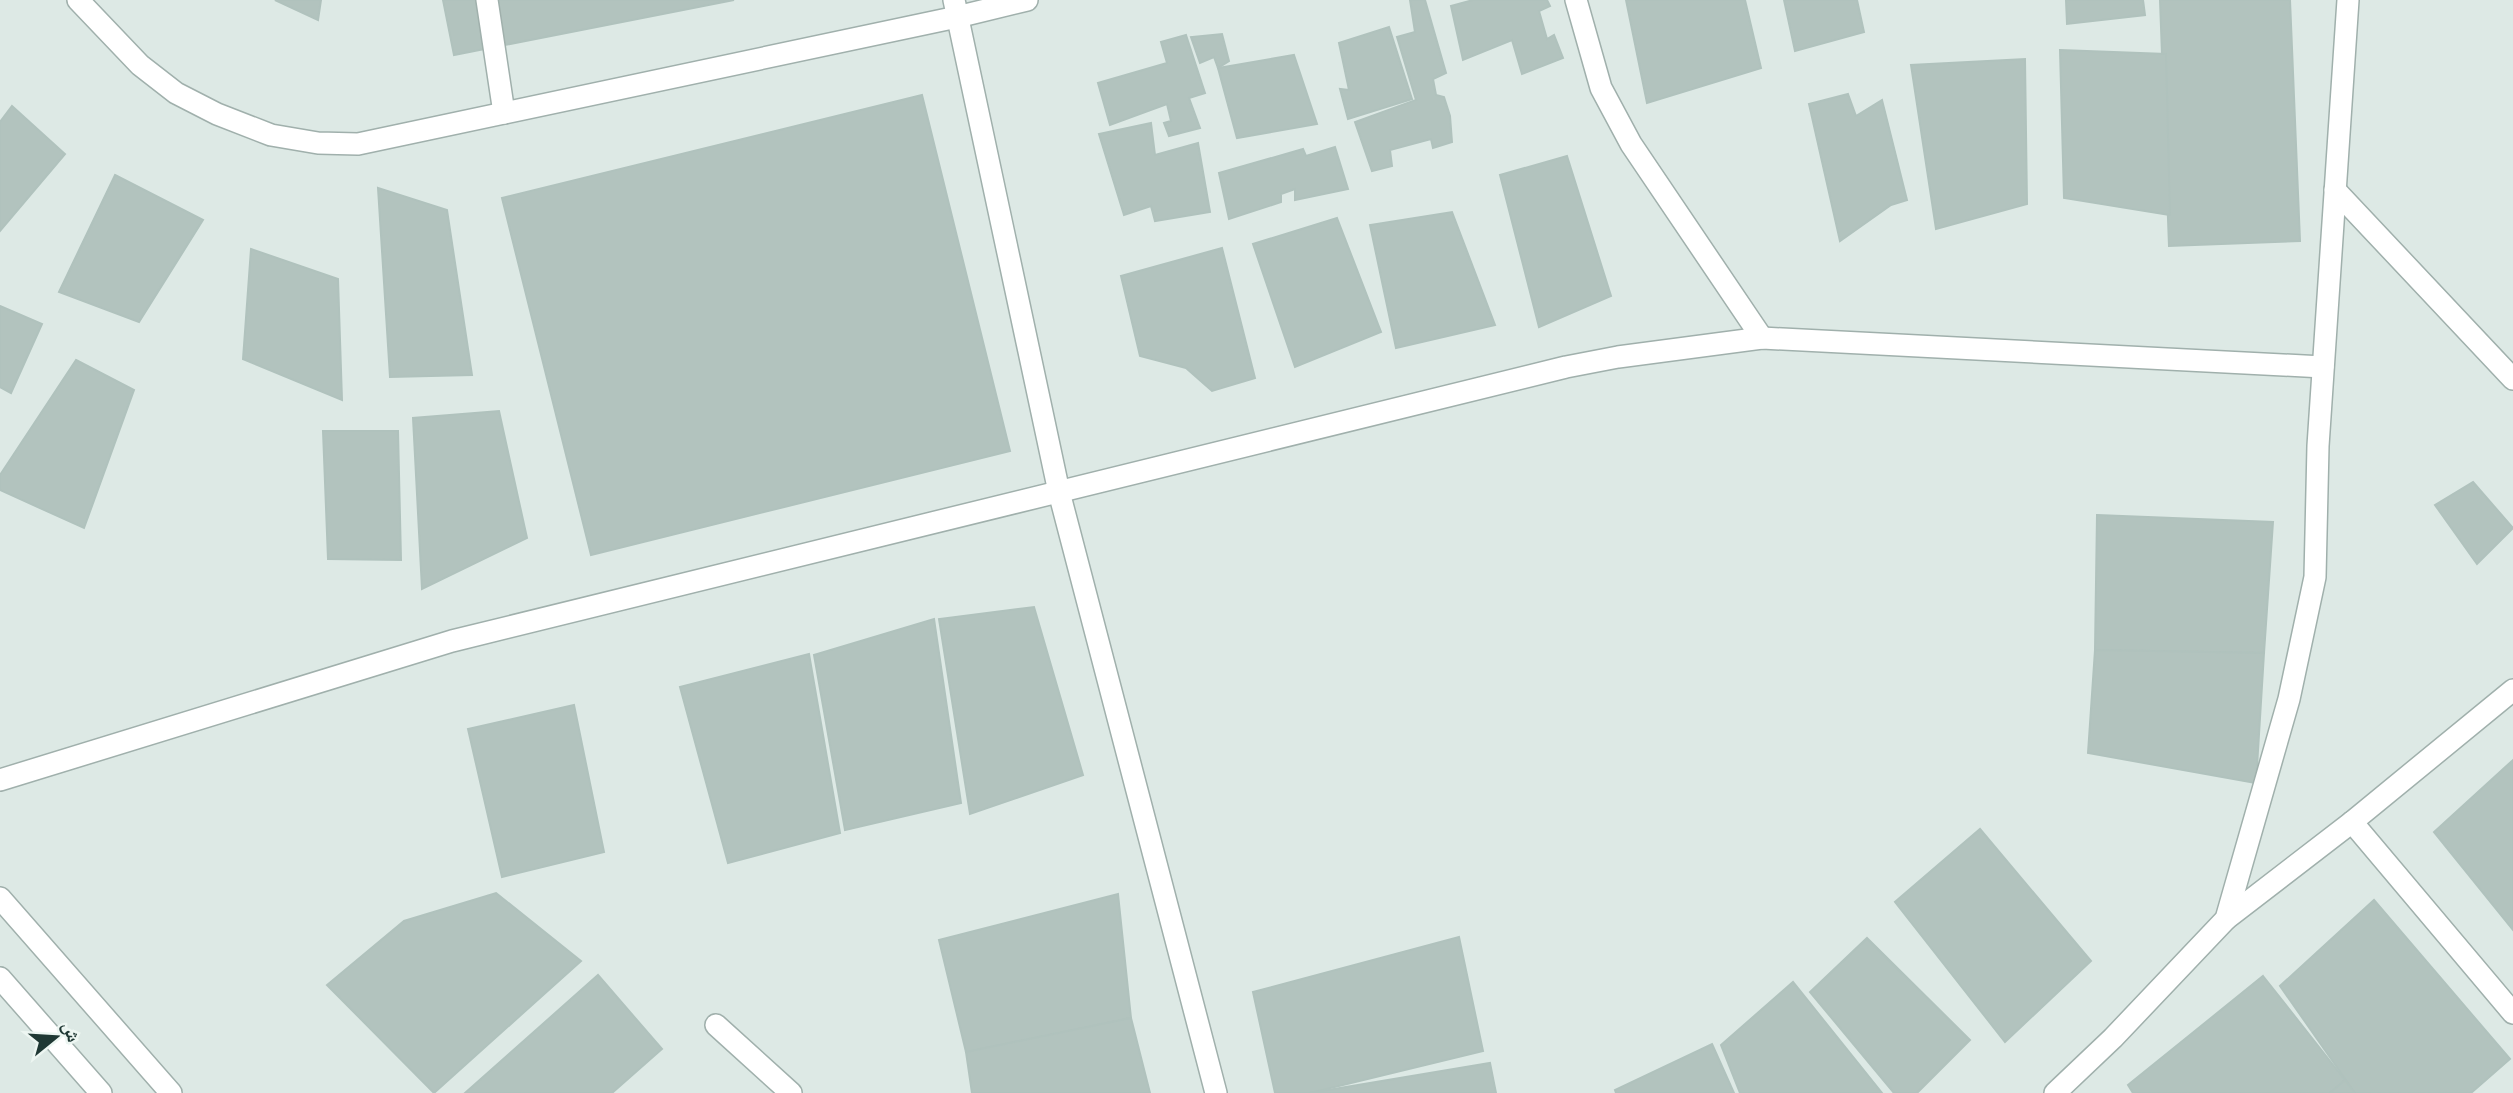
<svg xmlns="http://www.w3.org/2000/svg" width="2513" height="1093" font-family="'Golos Text','Noto Naskh Arabic',sans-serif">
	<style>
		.building { fill: #b2c3be; stroke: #b0c2bd; stroke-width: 2 }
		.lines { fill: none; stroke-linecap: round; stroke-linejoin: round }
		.minor-casing { stroke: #a0b0ac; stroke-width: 24 }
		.tertiary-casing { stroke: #a0b0ac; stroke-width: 24 }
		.minor { stroke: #fff; stroke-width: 21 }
		.tertiary { stroke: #fff; stroke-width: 21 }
	</style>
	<rect width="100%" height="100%" fill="#dde9e5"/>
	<g class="building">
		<polygon points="275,0 321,0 318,20"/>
		<polygon points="443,0 734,0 454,55"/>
		<polygon points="1410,0 1425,0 1446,73 1433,79 1436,95 1444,97 1450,116 1452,142 1433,148 1431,139 1390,150 1392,166 1372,171 1355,122 1416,100 1397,37 1415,32"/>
		<polygon points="1473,0 1547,0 1550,6 1539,11 1547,39 1554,35 1563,58 1522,74 1512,40 1463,60 1451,6"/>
		<polygon points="1626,0 1745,0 1761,68 1647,103"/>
		<polygon points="1784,0 1857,0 1864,32 1795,51"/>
		<polygon points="2066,0 2143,0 2145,15 2067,24"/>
		<polygon points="2160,0 2290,0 2300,241 2169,246"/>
		<polygon points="1389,27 1412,99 1348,119 1340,89 1349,90 1339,43"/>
		<polygon points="1222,34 1229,61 1218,68 1214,57 1200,63 1191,37"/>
		<polygon points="1186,35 1205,93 1189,98 1200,128 1169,136 1164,123 1171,121 1167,104 1110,125 1098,83 1167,63 1161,42"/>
		<polygon points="2060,50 2166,54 2170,215 2064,198"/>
		<polygon points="1294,55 1317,124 1237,138 1218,68"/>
		<polygon points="2025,59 2027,204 1936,229 1911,65"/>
		<polygon points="1848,94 1856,116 1882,100 1907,200 1891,205 1840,241 1809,104"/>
		<polygon points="922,95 1010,451 591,555 502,198"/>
		<polygon points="12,106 65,154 0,231 0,122"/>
		<polygon points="1151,123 1155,155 1198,143 1210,212 1155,221 1151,206 1124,215 1099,134"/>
		<polygon points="1335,147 1348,189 1295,200 1295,189 1281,194 1281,202 1229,219 1219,173 1303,149 1306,156"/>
		<polygon points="1567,156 1611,296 1539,327 1500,175"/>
		<polygon points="115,175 203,220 139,322 59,292"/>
		<polygon points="378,188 447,210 472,375 390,377"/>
		<polygon points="1452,212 1495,325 1396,348 1370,225"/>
		<polygon points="1337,218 1381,332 1295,367 1253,244"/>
		<polygon points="1222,248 1255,378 1212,391 1186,368 1140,356 1121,276"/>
		<polygon points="251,249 338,279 342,400 243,359"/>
		<polygon points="0,306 42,324 11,393 0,387"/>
		<polygon points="76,360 134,390 84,528 0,490 0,475"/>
		<polygon points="499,411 527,538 422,589 413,418"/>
		<polygon points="323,431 398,431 401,560 328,559"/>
		<polygon points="2473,482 2513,528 2477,564 2435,505"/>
		<polygon points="2097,515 2273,522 2264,653 2095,650"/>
		<polygon points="1034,607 1083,775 970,814 939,619"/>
		<polygon points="934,619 961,803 845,830 814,655"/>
		<polygon points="2095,650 2264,653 2256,783 2088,753"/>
		<polygon points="809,654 840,833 728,863 680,687"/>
		<polygon points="574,705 604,852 502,877 468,729"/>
		<polygon points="2513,760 2513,930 2434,832"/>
		<polygon points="1980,829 2091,961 2005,1042 1895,902"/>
		<polygon points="496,893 581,961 434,1093 327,985 404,921"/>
		<polygon points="1118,894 1131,1018 966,1052 939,940"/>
		<polygon points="2374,900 2510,1059 2471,1093 2355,1093 2280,986"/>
		<polygon points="1459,937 1483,1051 1310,1093 1275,1093 1253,992"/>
		<polygon points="1867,938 1970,1040 1917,1093 1894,1093 1810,992"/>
		<polygon points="598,975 662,1049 612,1093 465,1093"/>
		<polygon points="2263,976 2345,1080 2330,1093 2133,1093 2128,1085"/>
		<polygon points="1793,982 1882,1093 1740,1093 1721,1045"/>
		<polygon points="1131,1018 1150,1093 972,1093 966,1052"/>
		<polygon points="1712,1044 1734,1093 1616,1093 1615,1090"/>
		<polygon points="1490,1063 1496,1093 1310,1093"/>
		<polygon points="2345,1080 2355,1093 2330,1093"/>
	</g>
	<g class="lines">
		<defs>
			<g id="minor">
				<polyline points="78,0 140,65 176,93 217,114 271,135 318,143 358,144 957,17 1027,0"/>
				<polyline points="487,0 504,113"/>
				<polyline points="954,0 1059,492 1216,1093"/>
				<polyline points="1576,0 1601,88 1631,144 1762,338"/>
				<polyline points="2335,190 2513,379"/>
				<polyline points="0,780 452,641 1566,367 1618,357 1762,338 2323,367"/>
				<polyline points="2352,822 2513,1013"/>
				<polyline points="2226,919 2352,822 2513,690"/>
				<polyline points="716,1025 791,1093"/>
				<polyline points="2055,1093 2113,1038 2226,919 2289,699 2315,577 2318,446 2348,0"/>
			</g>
			<g id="tertiary">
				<polyline points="0,898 171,1093"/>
				<polyline points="0,978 101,1093"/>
			</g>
		</defs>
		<use href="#minor" class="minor-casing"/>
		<use href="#tertiary" class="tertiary-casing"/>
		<use href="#minor" class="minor"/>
		<use href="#tertiary" class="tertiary"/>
	</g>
	<g transform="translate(56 1037) rotate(72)" stroke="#edf6f2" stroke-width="5" paint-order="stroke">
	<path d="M0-5L12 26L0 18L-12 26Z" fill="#1f3834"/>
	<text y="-10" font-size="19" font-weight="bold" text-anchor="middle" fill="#1f3834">ش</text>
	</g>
</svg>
